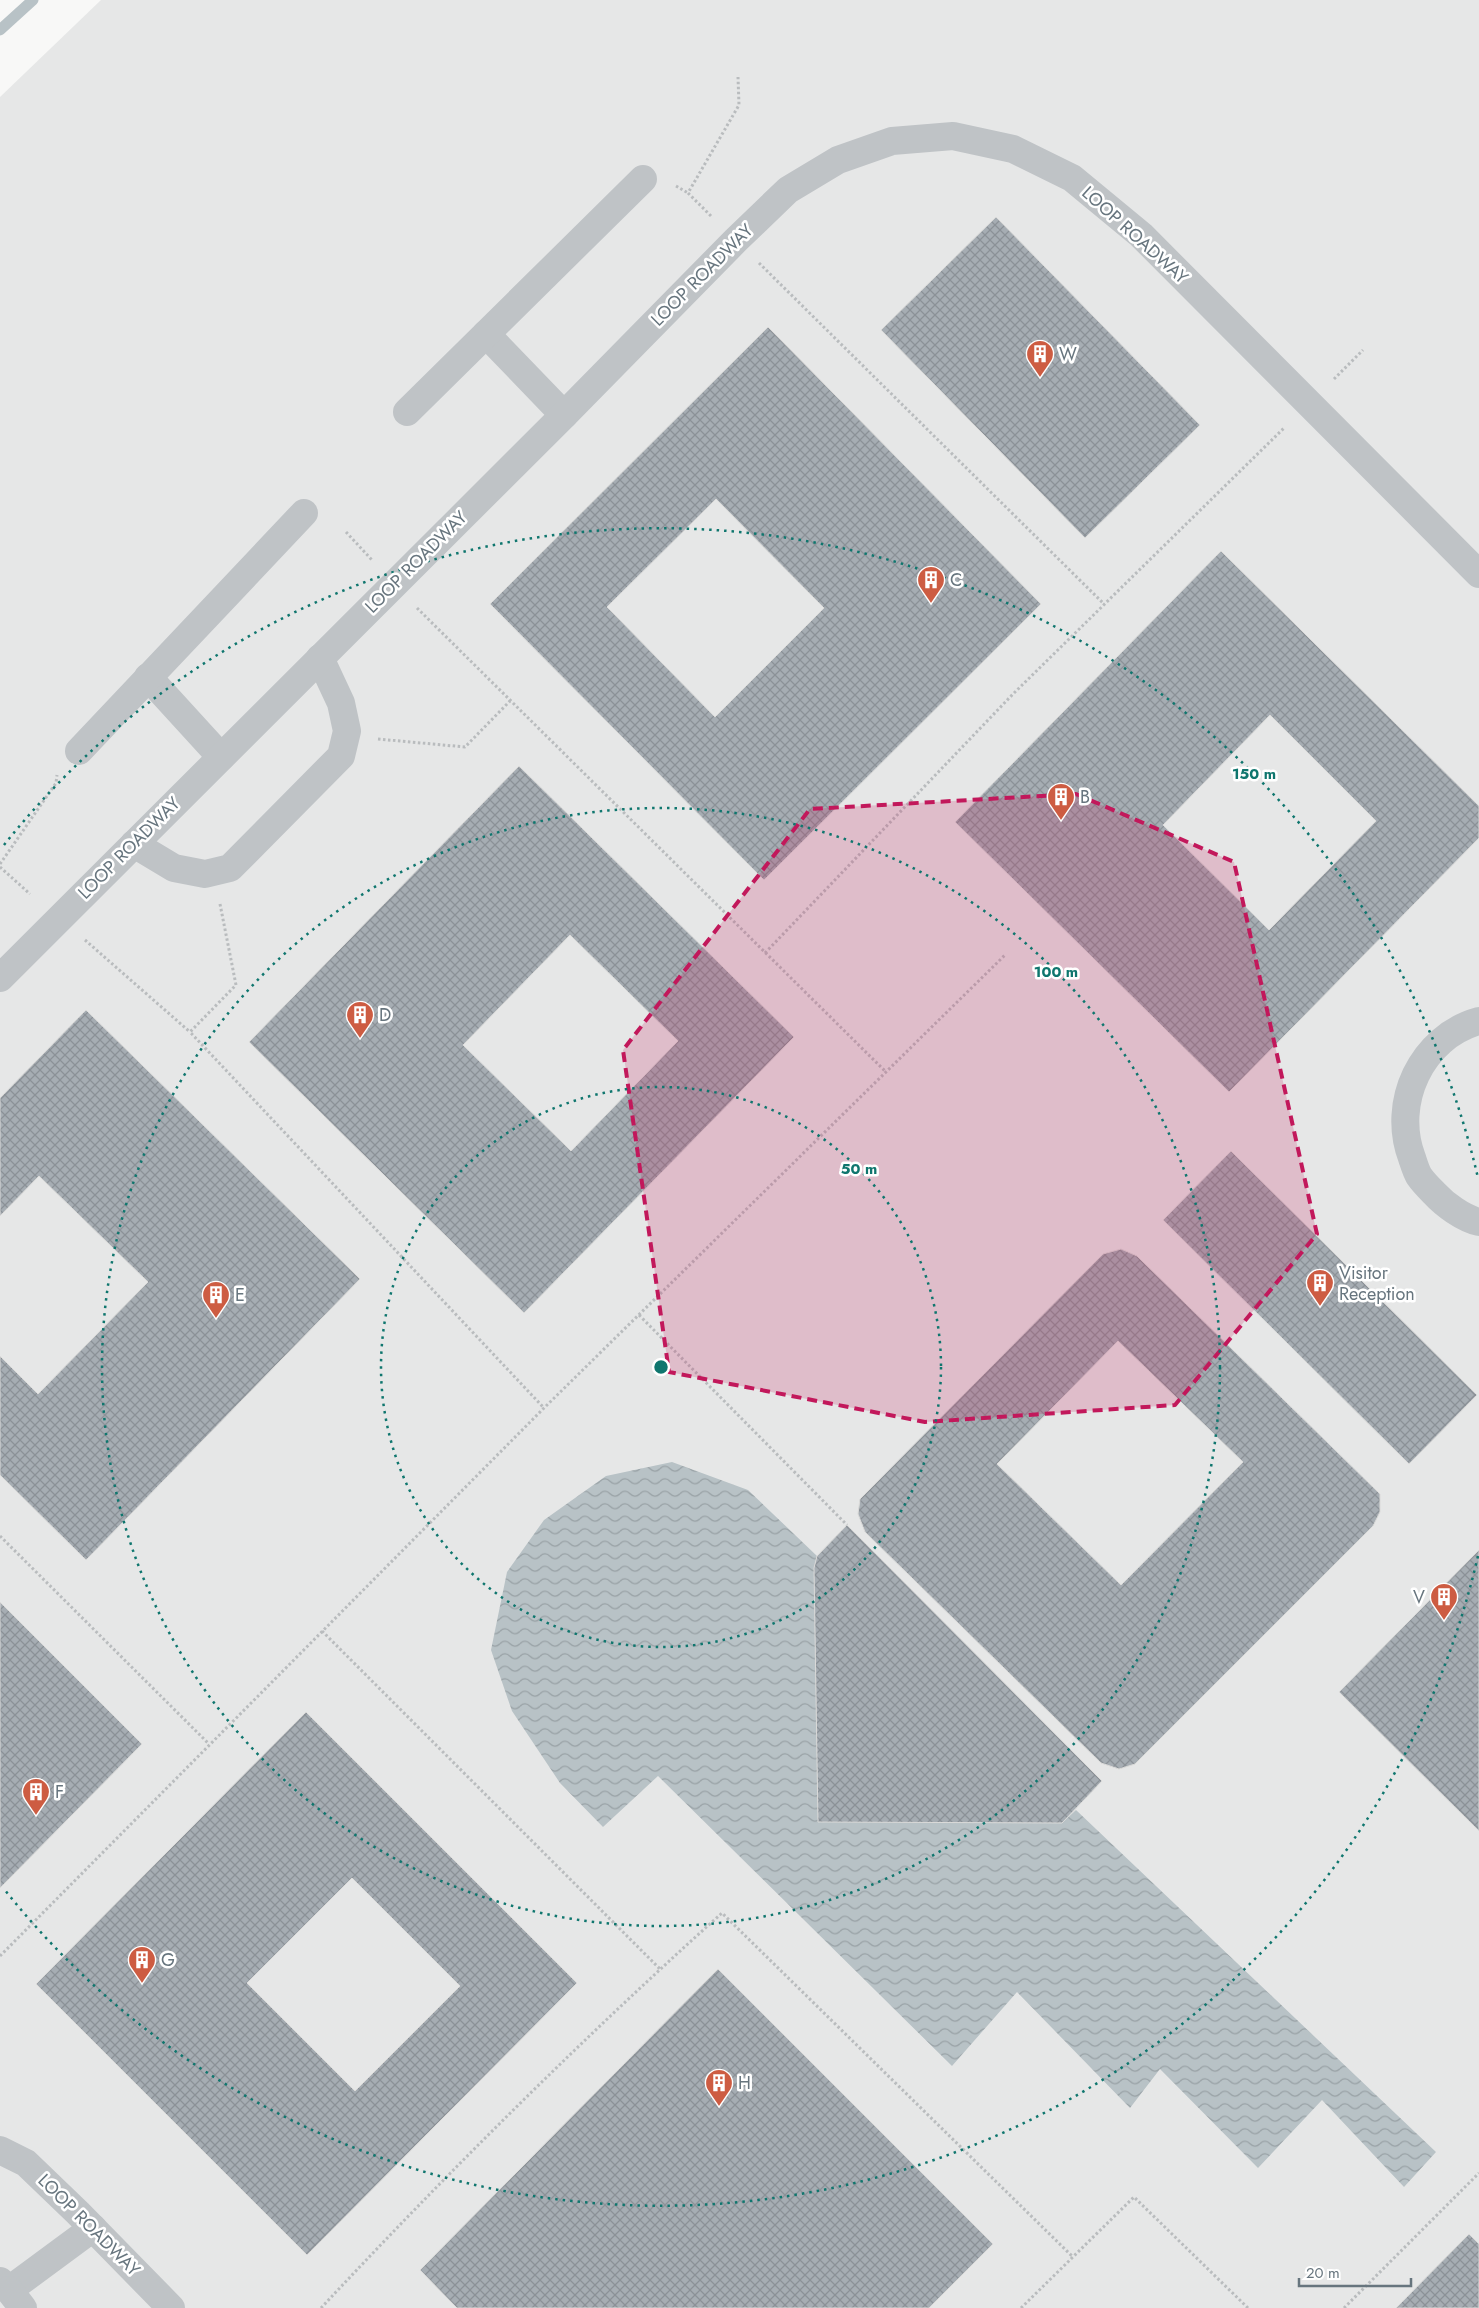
<svg xmlns="http://www.w3.org/2000/svg" width="1479" height="2308" font-family="Jost,sans-serif">
	<style>
		.built { fill: #e6e7e7 }
		.water { fill: url(#water-waves) }
		.lines { fill: none; stroke-linecap: round; stroke-linejoin: round }
		.stream { stroke: #b8c2c6; stroke-width: 11 }
		.building { fill: url(#building-cross-hatch); stroke: #dadad9; fill-rule: evenodd }
		.path { stroke: #b9bcbe; stroke-width: 3; stroke-dasharray: 2.5 2.5; stroke-linecap: butt }
		.minor { stroke: #bfc3c6; stroke-width: 28 }
		.marked { fill: #c2185b; fill-opacity: 0.2; stroke: #c2185b; stroke-width: 4; stroke-dasharray: 10 6; stroke-linejoin: round }
		.ring { fill: none; stroke: #0f766e; stroke-width: 2.5; stroke-dasharray: 2.5 5 }
		.labels { text-anchor: middle; dominant-baseline: central; stroke-width: 5; stroke-linejoin: round; paint-order: stroke }
		.street-label { font-size: 18px; fill: #67757e; stroke: #fff }
		.poi-label { font-size: 18px; fill: #67757e; stroke: #fff; text-anchor: start }
		.centre { fill: #0f766e; stroke: #fff; stroke-width: 2.5 }
		.ring-label { font-size: 15px; text-anchor: middle; font-weight: bold; fill: #0f766e; stroke: #fff; stroke-width: 5; stroke-linejoin: round; paint-order: stroke }
	</style>
	<defs>
		<pattern id="water-waves" width="16" height="10" patternUnits="userSpaceOnUse" patternTransform="scale(1.25)"><rect width="16" height="10" fill="#b8c2c6"/><path d="M0 5q4-4 8 0t8 0" fill="none" stroke="#99a2a6"/></pattern>
		<pattern id="building-cross-hatch" width="8" height="8" patternUnits="userSpaceOnUse" patternTransform="scale(1.25)"><rect width="8" height="8" fill="#a6adb3"/><path d="M0 0l8 8M0 8l8-8" fill="none" stroke="#8b9197"/></pattern>
	</defs>
	<rect width="100%" height="100%" fill="#f8f8f7"/>
	<polygon class="built" points="101,0 1479,0 1479,2308 0,2308 0,97"/>
	<polygon class="water" points="672,1462 748,1490 817,1556 814,1568 818,1821 1062,1823 1076,1810 1436,2152 1404,2187 1322,2100 1258,2168 1160,2069 1130,2108 1017,1992 952,2066 658,1776 603,1827 560,1783 512,1711 491,1650 507,1572 544,1520 606,1476"/>
	<g class="lines">
		<polyline class="stream" points="0,30 33,0"/>
	</g>
	<g class="building">
		<polygon points="996,217 1200,425 1085,538 881,330"/>
		<path d="M 768,327 L 1041,604 L 764,880 L 490,604 ZM 716,499 L 824,608 L 715,717 L 607,607 Z"/>
		<path d="M 1221,551 L 1479,806 L 1479,838 L 1229,1092 L 955,822 ZM 1270,715 L 1376,821 L 1269,930 L 1163,825 Z"/>
		<path d="M 519,766 L 794,1037 L 524,1313 L 249,1042 ZM 570,935 L 678,1041 L 571,1151 L 463,1045 Z"/>
		<polygon points="86,1010 360,1279 86,1560 0,1475 0,1356 38,1394 148,1282 39,1176 0,1216 0,1098"/>
		<polygon points="1231,1151 1477,1395 1409,1464 1163,1220"/>
		<path d="M 1121,1249 L 1137,1256 L 1380,1494 L 1380,1512 L 1373,1526 L 1135,1764 L 1119,1769 L 1101,1763 L 865,1532 L 858,1514 L 860,1499 L 1103,1254 ZM 1118,1341 L 1243,1462 L 1121,1585 L 997,1464 Z"/>
		<polygon points="847,1525 1102,1781 1062,1823 818,1822 814,1568 817,1556"/>
		<polygon points="1479,1550 1479,1831 1339,1692"/>
		<polygon points="0,1602 142,1744 0,1888"/>
		<path d="M 306,1712 L 577,1983 L 307,2255 L 36,1984 ZM 352,1878 L 460,1986 L 355,2091 L 247,1983 Z"/>
		<polygon points="718,1969 993,2244 929,2308 457,2308 420,2270"/>
		<polygon points="1469,2234 1479,2244 1479,2308 1396,2308"/>
	</g>
	<g class="lines">
		<g class="path">
			<polyline points="676,186 688,193"/>
			<polyline points="711,216 688,193 739,105 738,77"/>
			<polyline points="759,263 1104,604"/>
			<polyline points="1334,379 1363,350"/>
			<polyline points="346,532 372,560"/>
			<polyline points="417,608 886,1072"/>
			<polyline points="378,739 465,747 510,701"/>
			<polyline points="0,864 56,783 57,775"/>
			<polyline points="0,867 30,894"/>
			<polyline points="220,904 236,985 190,1032 544,1408"/>
			<polyline points="85,940 190,1032"/>
			<polyline points="765,953 1013,694 1285,427"/>
			<polyline points="639,1315 847,1525"/>
			<polyline points="0,1536 209,1744"/>
			<polyline points="322,1631 660,1969"/>
			<polyline points="0,1956 544,1408 1005,955"/>
			<path d="M 321,2308 C 449,2171 583,2038 722,1913 L 1073,2257"/>
			<polyline points="1021,2308 1134,2197 1248,2308"/>
			<polyline points="1344,2308 1479,2173"/>
		</g>
		<g class="minor">
			<polyline points="486,334 564,415"/>
			<polyline points="407,412 643,179"/>
			<polyline points="148,677 221,757"/>
			<polyline points="79,751 304,513"/>
			<polyline points="134,844 174,868 205,874 230,868 341,756 347,731 341,703 320,658"/>
			<polyline points="0,978 564,415 736,240 788,190 838,160 892,141 953,136 1013,149 1072,178 1141,235 1479,574"/>
			<path d="M 1479,1021 C 1421,1037 1391,1103 1412,1158 C 1414,1164 1416,1171 1419,1176 C 1423,1182 1429,1188 1434,1193 C 1445,1205 1463,1218 1479,1222"/>
			<polyline points="0,2150 26,2163 78,2213 171,2308"/>
			<polyline points="0,2281 9,2290 93,2228"/>
			<polyline points="9,2290 23,2308"/>
		</g>
	</g>
	<path class="marked" d="M 1076,794 L 1234,862 L 1317,1234 L 1175,1405 L 925,1422 L 669,1372 L 623,1050 L 810,809 Z"/>
	<g class="ring">
		<circle cx="661" cy="1367" r="280"/>
		<circle cx="661" cy="1367" r="559"/>
		<path d="M1478 1556A839 839 0 0 1 4 1889M4 845A839 839 0 0 1 1478 1178"/>
	</g>
	<defs>
		<symbol id="building-pin" viewBox="-11 -11 22 30"><path d="M0 17L-7.5 6A9.5 9.5 0 1 1 7.5 6Z" fill="#cd5c42" stroke="#fff"/><path d="M-4-6H4V6H1V3H-1V6H-4ZM-2.5-4.3h1.7v1.8h-1.7ZM.8-4.3h1.7v1.8H.8ZM-2.5-1h1.7V.8h-1.7ZM.8-1h1.7V.8H.8Z" fill="#fff"/></symbol>
	</defs>
	<g fill-rule="evenodd">
		<use href="#building-pin" x="1024" y="338" width="32" height="43"/>
		<use href="#building-pin" x="915" y="564" width="32" height="43"/>
		<use href="#building-pin" x="1045" y="781" width="32" height="43"/>
		<use href="#building-pin" x="344" y="999" width="32" height="43"/>
		<use href="#building-pin" x="1304" y="1267" width="32" height="43"/>
		<use href="#building-pin" x="200" y="1279" width="32" height="43"/>
		<use href="#building-pin" x="1428" y="1581" width="32" height="43"/>
		<use href="#building-pin" x="20" y="1776" width="32" height="43"/>
		<use href="#building-pin" x="126" y="1944" width="32" height="43"/>
		<use href="#building-pin" x="703" y="2067" width="32" height="43"/>
	</g>
	<g class="labels">
		<g class="street-label">
			<text transform="translate(1135 235) rotate(42)">LOOP ROADWAY</text>
			<text transform="translate(702 275) rotate(-45)">LOOP ROADWAY</text>
			<text transform="translate(416 562) rotate(-45)">LOOP ROADWAY</text>
			<text transform="translate(129 848) rotate(-45)">LOOP ROADWAY</text>
			<text transform="translate(89 2225) rotate(45)">LOOP ROADWAY</text>
		</g>
		<g class="poi-label">
			<text x="1059" y="354">W</text>
			<text x="950" y="580">C</text>
			<text x="1080" y="797">B</text>
			<text x="379" y="1015">D</text>
			<text x="1339" y="1273">Visitor<tspan x="1339" dy="21">Reception</tspan></text>
			<text x="235" y="1295">E</text>
			<text x="1425" y="1597" text-anchor="end">V</text>
			<text x="55" y="1792">F</text>
			<text x="161" y="1960">G</text>
			<text x="738" y="2083">H</text>
		</g>
	</g>
	<circle cx="661" cy="1367" r="8" class="centre"/>
	<g class="ring-label">
		<text x="1254" y="779">150 m</text>
		<text x="1056" y="977">100 m</text>
		<text x="859" y="1174">50 m</text>
	</g>
	<path d="M1299 2278v8h112v-8" fill="none" stroke="#67757e" stroke-width="2.5"/>
	<text x="1306" y="2278" font-size="15" fill="#67757e" stroke="#ffffff" stroke-width="4" paint-order="stroke">20 m</text>
</svg>
